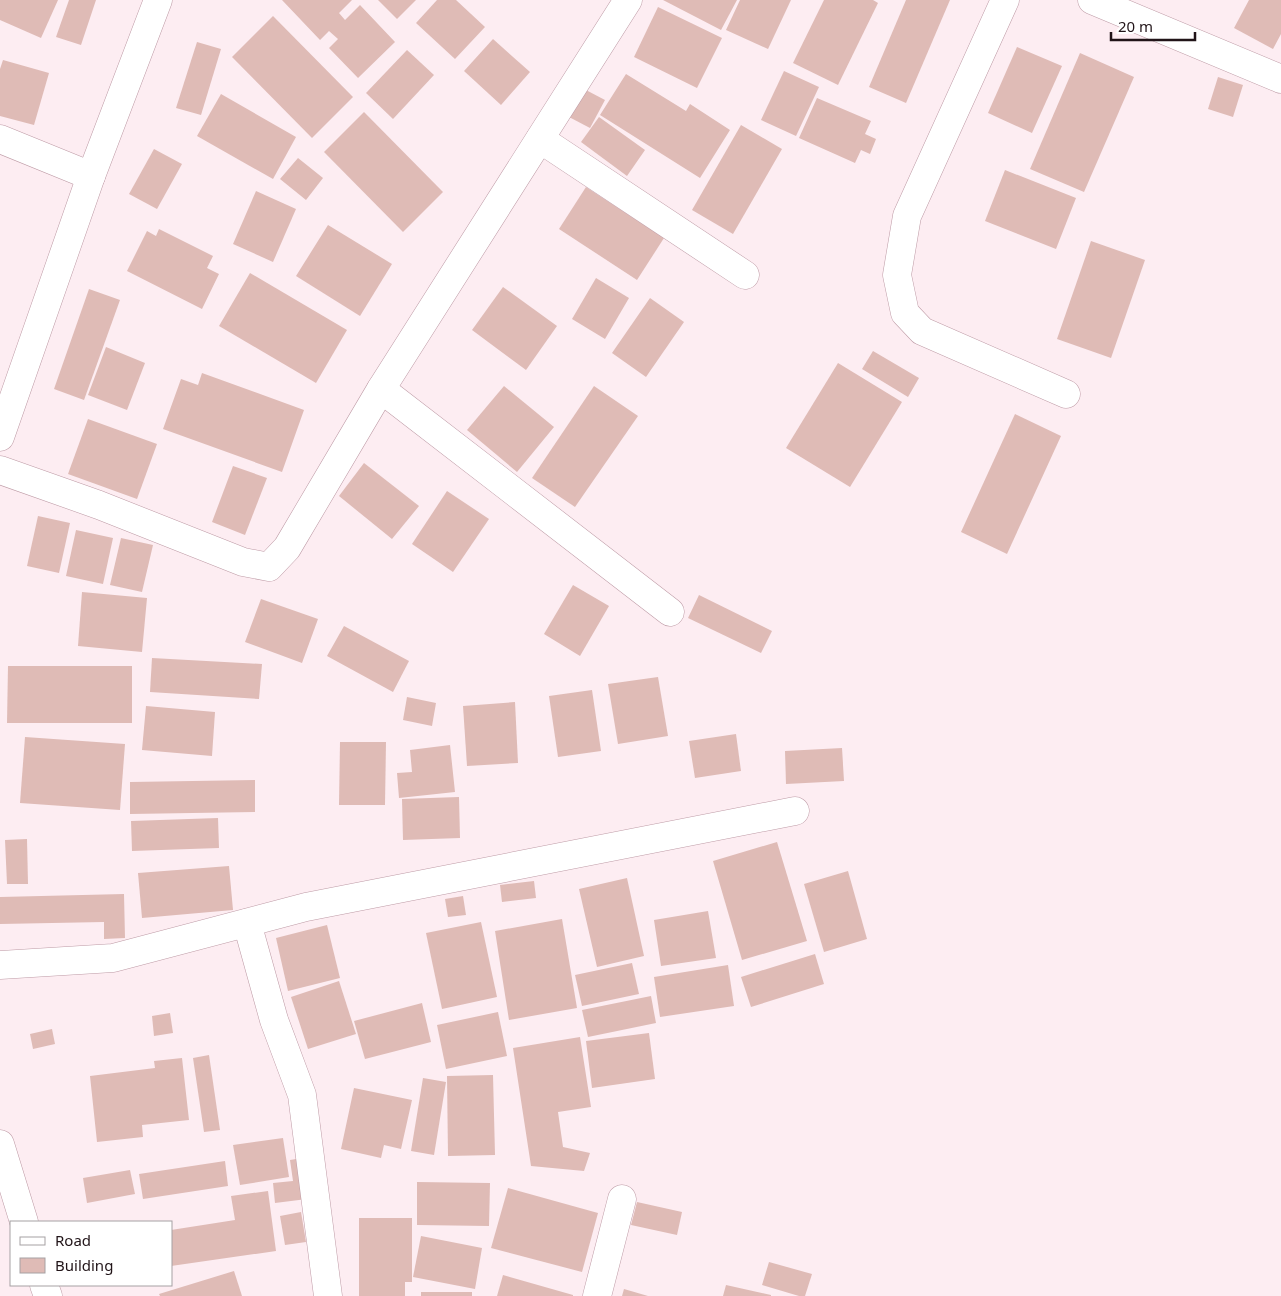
<svg xmlns="http://www.w3.org/2000/svg" width="1281" height="1296" font-family="'Noto Sans',sans-serif">
	<style>
		.building { fill: #dfbbb6 }
		.lines { fill: none; stroke-linecap: round; stroke-linejoin: round }
		.minor-casing { stroke: #be9ba6; stroke-width: 29 }
		.tertiary-casing { stroke: #be9ba6; stroke-width: 29 }
		.minor { stroke: #fff; stroke-width: 28 }
		.tertiary { stroke: #fff; stroke-width: 28 }
	</style>
	<rect width="100%" height="100%" fill="#fdedf2"/>
	<g class="building">
		<polygon points="0,0 58,0 41,38 0,20"/>
		<polygon points="69,0 96,0 81,45 56,37"/>
		<polygon points="282,0 352,0 339,13 345,20 360,5 395,42 358,78 329,48 338,39 329,31 320,40"/>
		<polygon points="378,0 416,0 397,19"/>
		<polygon points="437,0 456,0 485,27 455,59 416,23"/>
		<polygon points="663,0 737,0 721,30"/>
		<polygon points="740,0 791,0 768,49 726,30"/>
		<polygon points="824,0 873,0 878,3 838,85 793,63"/>
		<polygon points="906,0 950,0 906,103 869,87"/>
		<polygon points="1249,0 1281,0 1281,34 1273,49 1234,28"/>
		<polygon points="658,7 722,38 697,88 634,57"/>
		<polygon points="273,16 353,97 312,138 232,57"/>
		<polygon points="493,39 530,72 501,105 464,71"/>
		<polygon points="197,42 221,49 201,115 176,108"/>
		<polygon points="1017,47 1062,66 1032,133 988,113"/>
		<polygon points="407,50 434,75 393,119 366,93"/>
		<polygon points="1080,53 1134,77 1084,192 1030,169"/>
		<polygon points="3,60 49,73 34,125 0,116 0,69"/>
		<polygon points="784,71 819,87 796,136 761,120"/>
		<polygon points="626,74 686,111 690,104 730,130 700,178 600,115"/>
		<polygon points="1218,77 1243,85 1233,117 1208,109"/>
		<polygon points="584,89 605,100 590,128 569,117"/>
		<polygon points="221,94 296,137 273,179 197,136"/>
		<polygon points="817,98 871,121 865,134 876,139 870,154 861,150 855,163 799,138"/>
		<polygon points="364,112 443,192 403,232 324,152"/>
		<polygon points="599,117 645,150 627,176 581,142"/>
		<polygon points="741,125 782,149 733,234 692,210"/>
		<polygon points="154,149 182,164 157,209 129,194"/>
		<polygon points="298,158 323,178 306,200 280,179"/>
		<polygon points="1005,170 1076,198 1056,249 985,221"/>
		<polygon points="586,187 664,238 637,280 559,229"/>
		<polygon points="256,191 296,209 273,262 233,244"/>
		<polygon points="328,225 392,264 360,316 296,276"/>
		<polygon points="159,229 213,256 207,268 219,274 202,309 127,271 147,231 156,236"/>
		<polygon points="1091,241 1145,260 1111,358 1057,339"/>
		<polygon points="250,273 347,330 316,383 219,326"/>
		<polygon points="596,278 629,298 605,339 572,319"/>
		<polygon points="503,287 557,326 526,370 472,330"/>
		<polygon points="89,289 120,300 84,400 54,389"/>
		<polygon points="650,298 684,322 646,377 612,353"/>
		<polygon points="106,347 145,363 127,410 88,395"/>
		<polygon points="873,351 919,378 908,397 862,369"/>
		<polygon points="838,363 902,402 850,487 786,448"/>
		<polygon points="202,373 304,410 282,472 163,429 181,379 198,385"/>
		<polygon points="504,386 554,427 517,472 467,430"/>
		<polygon points="594,386 638,416 575,507 532,478"/>
		<polygon points="1015,414 1061,436 1007,554 961,532"/>
		<polygon points="88,419 157,444 137,499 68,474"/>
		<polygon points="364,463 419,506 392,539 339,496"/>
		<polygon points="233,466 267,478 245,535 212,522"/>
		<polygon points="447,491 489,519 453,572 412,544"/>
		<polygon points="38,516 70,523 59,573 27,566"/>
		<polygon points="76,530 113,538 103,584 66,576"/>
		<polygon points="121,538 153,545 142,592 110,585"/>
		<polygon points="573,585 609,606 580,656 544,634"/>
		<polygon points="82,592 147,598 142,652 78,646"/>
		<polygon points="699,595 772,631 761,653 688,618"/>
		<polygon points="261,599 318,619 302,663 245,642"/>
		<polygon points="344,626 409,661 393,692 327,656"/>
		<polygon points="152,658 262,664 259,699 150,692"/>
		<polygon points="8,666 132,666 132,723 7,723"/>
		<polygon points="658,677 668,736 618,744 608,684"/>
		<polygon points="592,690 601,751 558,757 549,696"/>
		<polygon points="407,697 436,703 432,726 403,720"/>
		<polygon points="515,702 518,763 467,766 463,706"/>
		<polygon points="146,706 215,712 212,756 142,750"/>
		<polygon points="736,734 741,771 695,778 689,741"/>
		<polygon points="25,737 125,744 120,810 20,803"/>
		<polygon points="340,742 386,742 385,805 339,805"/>
		<polygon points="450,745 455,792 399,798 397,773 412,772 410,750"/>
		<polygon points="842,748 844,781 786,784 785,751"/>
		<polygon points="255,780 255,812 130,814 130,782"/>
		<polygon points="459,797 460,838 403,840 402,799"/>
		<polygon points="218,818 219,848 132,851 131,821"/>
		<polygon points="27,839 28,884 7,884 5,840"/>
		<polygon points="777,842 807,941 742,960 713,861"/>
		<polygon points="229,866 233,910 142,918 138,873"/>
		<polygon points="848,871 867,939 824,952 804,884"/>
		<polygon points="627,878 644,956 597,967 579,889"/>
		<polygon points="534,881 536,898 502,902 500,885"/>
		<polygon points="124,894 125,938 104,939 104,922 0,924 0,897"/>
		<polygon points="463,896 466,915 448,917 445,899"/>
		<polygon points="708,911 716,958 661,966 654,920"/>
		<polygon points="562,919 577,1008 509,1020 495,931"/>
		<polygon points="481,922 497,997 442,1009 426,933"/>
		<polygon points="327,925 340,978 288,991 276,938"/>
		<polygon points="815,954 824,984 751,1007 741,977"/>
		<polygon points="632,963 639,994 582,1006 575,975"/>
		<polygon points="728,965 734,1006 660,1017 654,977"/>
		<polygon points="339,981 356,1034 308,1049 291,997"/>
		<polygon points="651,996 656,1023 588,1037 582,1010"/>
		<polygon points="422,1003 431,1042 365,1059 354,1021"/>
		<polygon points="498,1012 507,1056 446,1069 437,1025"/>
		<polygon points="170,1013 173,1033 154,1036 152,1016"/>
		<polygon points="52,1029 55,1044 33,1049 30,1034"/>
		<polygon points="649,1033 655,1079 592,1088 586,1041"/>
		<polygon points="580,1037 591,1107 558,1112 563,1147 590,1153 584,1171 531,1166 513,1048"/>
		<polygon points="209,1055 220,1130 204,1132 193,1058"/>
		<polygon points="182,1058 189,1120 142,1125 143,1137 97,1142 90,1076 155,1068 154,1061"/>
		<polygon points="493,1075 495,1155 448,1156 447,1076"/>
		<polygon points="423,1078 446,1082 434,1155 411,1151"/>
		<polygon points="354,1088 412,1100 401,1149 384,1145 381,1158 341,1149"/>
		<polygon points="283,1138 289,1177 240,1185 233,1145"/>
		<polygon points="302,1158 307,1199 275,1203 273,1183 293,1181 290,1160"/>
		<polygon points="225,1161 228,1186 143,1199 139,1174"/>
		<polygon points="130,1170 135,1194 87,1203 83,1178"/>
		<polygon points="417,1182 490,1183 489,1226 417,1225"/>
		<polygon points="508,1188 598,1213 582,1272 491,1248"/>
		<polygon points="268,1191 276,1251 171,1266 171,1230 235,1220 231,1196"/>
		<polygon points="637,1202 682,1212 677,1235 631,1225"/>
		<polygon points="301,1212 306,1242 285,1245 280,1216"/>
		<polygon points="359,1218 412,1218 412,1282 405,1282 405,1296 359,1296"/>
		<polygon points="421,1236 482,1248 475,1289 413,1277"/>
		<polygon points="769,1262 812,1274 805,1296 799,1296 762,1285"/>
		<polygon points="234,1271 242,1296 160,1296 159,1294"/>
		<polygon points="503,1275 573,1295 573,1296 497,1296"/>
		<polygon points="726,1285 771,1295 771,1296 723,1296"/>
		<polygon points="624,1289 648,1296 622,1296"/>
		<rect x="421" y="1292" width="51" height="4"/>
	</g>
	<g class="lines">
		<defs>
			<g id="minor">
				<polyline points="1005,0 907,216 897,275 905,313 922,331 1066,394"/>
				<polyline points="1092,0 1281,79"/>
				<polyline points="0,139 91,176"/>
				<polyline points="540,139 745,275"/>
				<polyline points="381,389 670,612"/>
				<polyline points="0,470 99,505 243,562 269,567 287,548 381,389 628,0"/>
				<polyline points="247,923 274,1020 302,1095 328,1296"/>
				<polyline points="0,965 113,958 306,907 795,811"/>
				<polyline points="597,1296 622,1199"/>
			</g>
			<g id="tertiary">
				<polyline points="0,437 91,176 158,0"/>
				<polyline points="0,1144 24,1222"/>
				<polyline points="44,1285 48,1296"/>
			</g>
		</defs>
		<use href="#minor" class="minor-casing"/>
		<use href="#tertiary" class="tertiary-casing"/>
		<use href="#minor" class="minor"/>
		<use href="#tertiary" class="tertiary"/>
	</g>
	<rect x="10" y="1221" width="162" height="65" fill="#ffffff" stroke="#a6a1a3"/>
	<rect x="20" y="1237" width="25" height="8" fill="#ffffff" stroke="#a6a1a3"/>
	<text x="55" y="1246" font-size="15" fill="#211418">Road</text>
	<rect x="20" y="1258" width="25" height="15" fill="#dfbbb6" stroke="#a6a1a3"/>
	<text x="55" y="1271" font-size="15" fill="#211418">Building</text>
	<path d="M1111 32v8h84v-8" fill="none" stroke="#211418" stroke-width="2.5"/>
	<text x="1118" y="32" font-size="15" fill="#211418" stroke="#ffffff" stroke-width="4" paint-order="stroke">20 m</text>
</svg>
